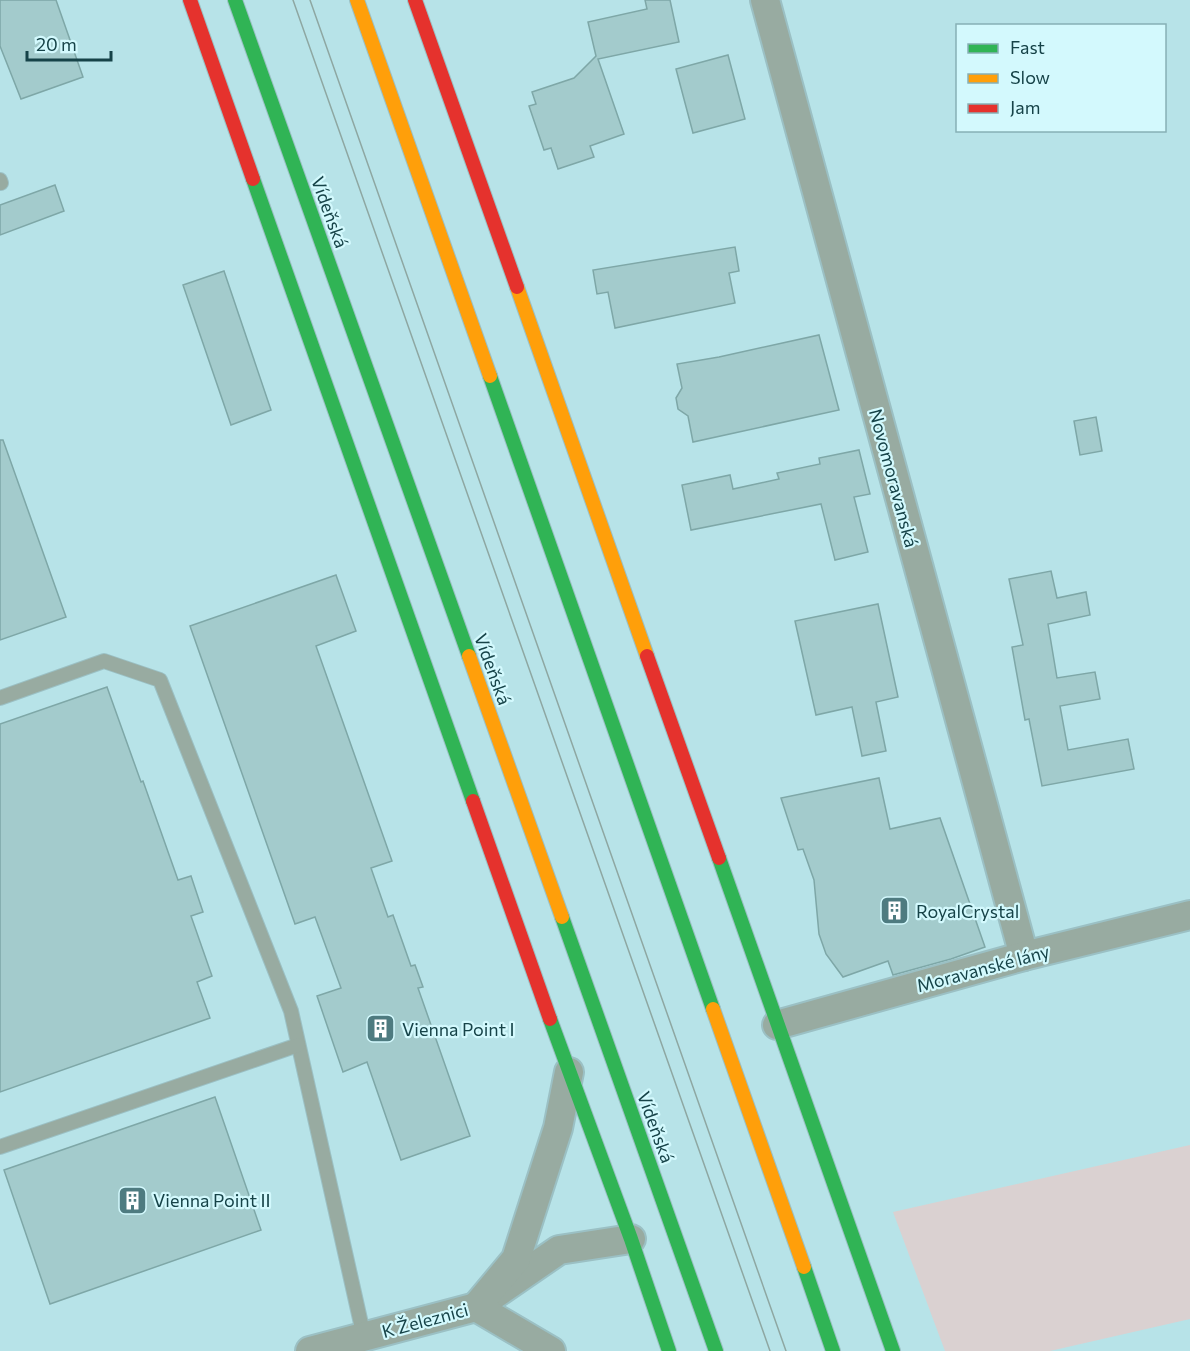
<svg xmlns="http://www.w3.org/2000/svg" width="1190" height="1351" font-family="Commissioner,sans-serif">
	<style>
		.green { fill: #dad1d1 }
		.building { fill: #a3cbcc; stroke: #7ea7a7; stroke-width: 1.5 }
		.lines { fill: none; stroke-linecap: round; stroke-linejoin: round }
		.lane-casing { stroke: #9bc0c4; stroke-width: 16 }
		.street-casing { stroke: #9bc0c4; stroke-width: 32 }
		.fast-casing { stroke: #9bc0c4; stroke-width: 16 }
		.slow-casing { stroke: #9bc0c4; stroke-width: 16 }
		.jam-casing { stroke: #9bc0c4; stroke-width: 16 }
		.lane { stroke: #98aba1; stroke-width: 14 }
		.street { stroke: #98aba1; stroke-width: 28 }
		.fast { stroke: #30b455; stroke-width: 14 }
		.slow { stroke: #ff9f0a; stroke-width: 14 }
		.jam { stroke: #e5322d; stroke-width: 14 }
		.tram { stroke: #8ea7a2; stroke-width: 1.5 }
		.labels { text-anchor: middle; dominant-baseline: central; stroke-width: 4.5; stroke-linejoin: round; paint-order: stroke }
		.street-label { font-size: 18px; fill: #164348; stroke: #d3f9fd }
		.poi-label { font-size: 18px; fill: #164348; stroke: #d3f9fd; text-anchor: start }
	</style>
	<rect width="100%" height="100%" fill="#b7e3e8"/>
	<polygon class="green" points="1190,1145 1190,1319 1050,1351 945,1351 893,1212"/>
	<g class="building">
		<polygon points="0,0 56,0 83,77 21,99 0,46"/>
		<polygon points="645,0 670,0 679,42 598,59 624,134 590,146 594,157 558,169 551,148 544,150 529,106 536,104 532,92 574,78 596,56 588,22 647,9"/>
		<polygon points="728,55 745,119 693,133 676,69"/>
		<polygon points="55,185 64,211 0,235 0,205"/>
		<polygon points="735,247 739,271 729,273 735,303 615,328 608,292 597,294 593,270"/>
		<polygon points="224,271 271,410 231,425 183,285"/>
		<polygon points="819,335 839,410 693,442 688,416 678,409 676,398 682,388 677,364 719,357"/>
		<polygon points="1096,417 1102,451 1080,455 1074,421"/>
		<polygon points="0,440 3,440 66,617 0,640"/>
		<polygon points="859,450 870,494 854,497 868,552 835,560 821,504 691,530 682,485 730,475 733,489 779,479 777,473 820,464 819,458"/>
		<polygon points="1051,571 1057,598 1086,592 1090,615 1048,624 1057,678 1095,672 1100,699 1060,706 1068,750 1128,739 1134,769 1042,786 1029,719 1025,720 1012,647 1023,645 1009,579"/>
		<polygon points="336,575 356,631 316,646 392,861 371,868 388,917 393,915 411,966 415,965 423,987 418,988 470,1136 401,1160 367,1062 343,1072 317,996 341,988 315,917 295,924 190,626"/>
		<polygon points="878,604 898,697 876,702 886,751 862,756 852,707 816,715 795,621"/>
		<polygon points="107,687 141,782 143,781 178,880 191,876 203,912 191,916 212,976 197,982 210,1018 0,1092 0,724"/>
		<polygon points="879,778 890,829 940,818 985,947 951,959 893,975 888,961 843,977 826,954 819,934 814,880 803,849 798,850 781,798"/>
		<polygon points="215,1097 261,1230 50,1304 4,1170"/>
	</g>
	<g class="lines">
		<defs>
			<g id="lane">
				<polyline points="0,180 1,183"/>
				<polyline points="0,698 104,661 160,680 291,1011 364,1337"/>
				<polyline points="0,1147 298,1045"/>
			</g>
			<g id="street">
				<polyline points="765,0 1024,956"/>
				<polyline points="777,1025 1024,956 1190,915"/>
				<polyline points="310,1351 476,1307 559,1250 631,1239"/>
				<polyline points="551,1351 476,1307 516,1259 558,1128 569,1072"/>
			</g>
			<g id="fast">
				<polyline points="235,0 469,656"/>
				<polyline points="253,179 473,801"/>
				<polyline points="490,376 713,1009"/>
				<polyline points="719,858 893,1351"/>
				<polyline points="562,917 716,1351"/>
				<polyline points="550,1019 631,1239 669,1351"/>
				<polyline points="804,1267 833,1351"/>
			</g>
			<g id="slow">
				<polyline points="357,0 490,376"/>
				<polyline points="517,287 647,656"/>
				<polyline points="469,656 562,917"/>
				<polyline points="713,1009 804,1267"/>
			</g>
			<g id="jam">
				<polyline points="190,0 253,179"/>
				<polyline points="415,0 517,287"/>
				<polyline points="647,656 719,858"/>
				<polyline points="473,801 550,1019"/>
			</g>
		</defs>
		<use href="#lane" class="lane-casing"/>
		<use href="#street" class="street-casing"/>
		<use href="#fast" class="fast-casing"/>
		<use href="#slow" class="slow-casing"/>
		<use href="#jam" class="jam-casing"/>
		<use href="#lane" class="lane"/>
		<use href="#street" class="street"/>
		<use href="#fast" class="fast"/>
		<use href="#slow" class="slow"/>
		<use href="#jam" class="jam"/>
		<g class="tram">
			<polyline points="293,0 770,1351"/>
			<polyline points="310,0 786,1351"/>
		</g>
	</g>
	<defs>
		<symbol id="building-square" viewBox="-11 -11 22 22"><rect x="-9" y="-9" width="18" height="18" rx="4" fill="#4e7b80" stroke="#d3f9fd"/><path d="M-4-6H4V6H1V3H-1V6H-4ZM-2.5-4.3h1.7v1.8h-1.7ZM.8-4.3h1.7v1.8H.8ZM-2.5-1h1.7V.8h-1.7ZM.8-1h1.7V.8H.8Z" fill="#fff"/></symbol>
	</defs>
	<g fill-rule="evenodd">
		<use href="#building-square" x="878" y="894" width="33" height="33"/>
		<use href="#building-square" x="364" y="1012" width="33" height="33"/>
		<use href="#building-square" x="116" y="1184" width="33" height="33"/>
	</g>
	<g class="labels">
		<g class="street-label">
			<text transform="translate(330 212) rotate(70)">Vídeňská</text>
			<text transform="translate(894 478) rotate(75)">Novomoravanská</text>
			<text transform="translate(493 669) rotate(70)">Vídeňská</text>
			<text transform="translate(983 968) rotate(-15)">Moravanské lány</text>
			<text transform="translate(656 1127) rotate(70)">Vídeňská</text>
			<text transform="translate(425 1320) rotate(-15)">K Železnici</text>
		</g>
		<g class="poi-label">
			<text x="916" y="911">RoyalCrystal</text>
			<text x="402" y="1029">Vienna Point I</text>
			<text x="153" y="1200">Vienna Point II</text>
		</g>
	</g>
	<rect x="956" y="24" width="210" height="108" fill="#d3f9fd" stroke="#87b0b5" stroke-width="1.5"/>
	<rect x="968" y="44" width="30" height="9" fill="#30b455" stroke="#87b0b5" stroke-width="1.5"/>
	<text x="1010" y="54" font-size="18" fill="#164348">Fast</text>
	<rect x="968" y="74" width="30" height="9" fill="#ff9f0a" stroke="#87b0b5" stroke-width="1.5"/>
	<text x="1010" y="84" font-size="18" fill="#164348">Slow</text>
	<rect x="968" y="104" width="30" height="9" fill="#e5322d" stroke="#87b0b5" stroke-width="1.5"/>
	<text x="1010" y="114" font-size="18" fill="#164348">Jam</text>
	<path d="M27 51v9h84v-9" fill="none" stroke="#164348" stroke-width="3"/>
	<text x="36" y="51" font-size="18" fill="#164348" stroke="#d3f9fd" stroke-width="4.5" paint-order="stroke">20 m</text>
</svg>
